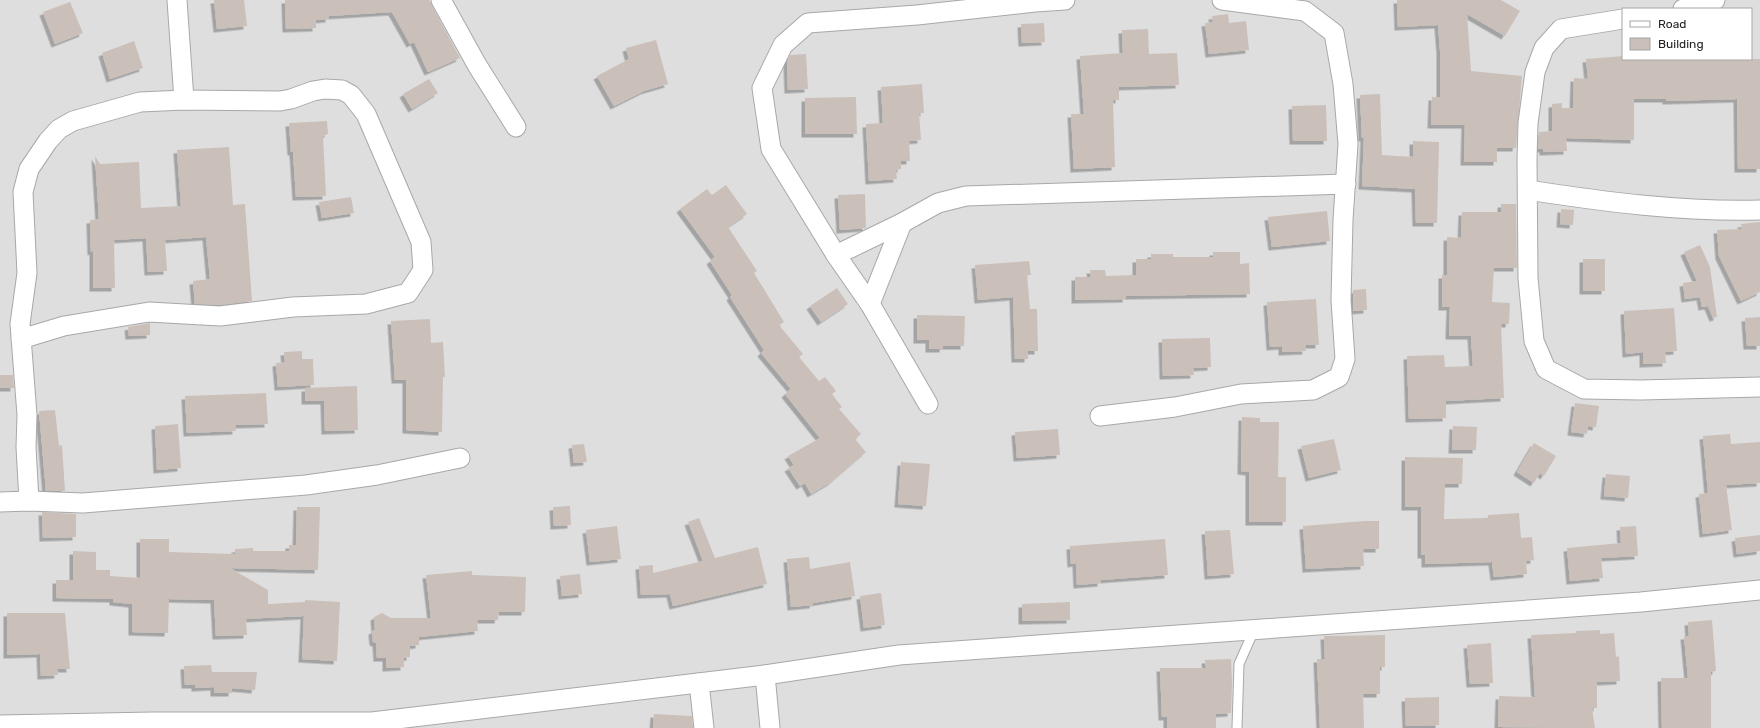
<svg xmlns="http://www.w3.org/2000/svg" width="1760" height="728" font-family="Rubik,sans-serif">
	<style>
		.residential { fill: #dfdede; fill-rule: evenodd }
		.building { fill: #cac0b9; filter: url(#shadow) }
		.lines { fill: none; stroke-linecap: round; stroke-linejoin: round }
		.lane-casing { stroke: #a8a8a8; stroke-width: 11 }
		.street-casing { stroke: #a8a8a8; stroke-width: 21 }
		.lane { stroke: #fff; stroke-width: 9 }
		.street { stroke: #fff; stroke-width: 19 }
	</style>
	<defs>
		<filter id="shadow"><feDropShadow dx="-3.5" dy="3.5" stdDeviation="0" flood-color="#0004"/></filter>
	</defs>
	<rect width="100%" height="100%" fill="#f2eee7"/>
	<path class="residential" d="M 0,0 L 1760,0 L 1760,728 L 0,728 ZM 1623,9 L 1751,9 L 1751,59 L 1623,59 Z"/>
	<g class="building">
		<polygon points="214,0 244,0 247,26 217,29"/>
		<polygon points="285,0 429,0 460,58 428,72 414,42 410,44 392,12 329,16 329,19 316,20 316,28 286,29"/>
		<polygon points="1397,0 1501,0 1520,11 1505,36 1467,14 1471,71 1522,76 1516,148 1497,148 1497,162 1464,162 1465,125 1431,125 1432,97 1440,97 1440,50 1438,25 1398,27"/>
		<polygon points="70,2 83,33 55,44 43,12"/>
		<polygon points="1228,14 1229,23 1246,21 1249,50 1209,54 1205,23 1213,22 1212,16"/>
		<polygon points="1044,23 1045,42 1022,43 1021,24"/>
		<polygon points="1148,29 1149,54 1177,53 1179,85 1119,87 1119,100 1113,100 1115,167 1074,169 1071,114 1084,114 1080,56 1123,53 1122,30"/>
		<polygon points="656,40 668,84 644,91 614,106 597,76 629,59 626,48"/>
		<polygon points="134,41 143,68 110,79 102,53"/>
		<polygon points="806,54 808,89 788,90 787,62 790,55"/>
		<polygon points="1623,56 1623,59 1760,59 1760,169 1738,169 1737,99 1666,101 1666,99 1634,99 1634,140 1566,138 1567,151 1543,152 1543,149 1538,149 1539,132 1552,131 1552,104 1562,103 1562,108 1573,108 1574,78 1588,79 1586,59"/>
		<polygon points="429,79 438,93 412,109 403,94"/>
		<polygon points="922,84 924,113 919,113 921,140 909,141 910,161 901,161 901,169 896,170 897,179 869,181 866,124 883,123 881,87"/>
		<polygon points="1380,94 1382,155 1413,157 1413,141 1439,142 1437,223 1416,223 1415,189 1362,186 1364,138 1362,138 1360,95"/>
		<polygon points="856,97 857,134 805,134 805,98"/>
		<polygon points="1326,105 1327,141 1293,141 1292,106"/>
		<polygon points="327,121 328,134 323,136 326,196 296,197 293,152 291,152 289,123"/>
		<polygon points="229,147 233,205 245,204 252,301 220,305 195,304 193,281 210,279 206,237 165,240 167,271 148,272 146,238 114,240 115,288 93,288 93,251 91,252 90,220 99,219 95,156 100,164 139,162 141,208 181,206 177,150"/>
		<polygon points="726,185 747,214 728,227 757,271 754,273 784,322 779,325 803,354 799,357 819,381 825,377 836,391 832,394 842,407 839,409 861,434 855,439 866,452 831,482 811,494 805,483 800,486 788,468 794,465 788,456 820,438 785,394 791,389 761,353 764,350 730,297 732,295 710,261 715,257 680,209 707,189 712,195"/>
		<polygon points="865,194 866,228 840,230 838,195"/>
		<polygon points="351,197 354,213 322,218 319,202"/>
		<polygon points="1501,204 1516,204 1517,268 1494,268 1492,302 1510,303 1509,324 1501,324 1504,398 1446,401 1446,418 1409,419 1407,356 1444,355 1445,367 1473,366 1471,336 1449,336 1450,307 1442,307 1442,275 1447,275 1447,237 1461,238 1462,212 1501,212"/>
		<polygon points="1561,209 1574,210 1573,225 1560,224"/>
		<polygon points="1327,211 1330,241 1272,247 1268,217"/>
		<polygon points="1760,222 1760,292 1741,301 1719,256 1717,230 1742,229 1741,224"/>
		<polygon points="1700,245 1710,267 1717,317 1713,318 1708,306 1702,307 1700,297 1685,299 1683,283 1697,281 1684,252"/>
		<polygon points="1213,252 1240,252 1240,264 1249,263 1250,294 1126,296 1126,299 1075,300 1075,277 1091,277 1090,270 1105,270 1106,276 1136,275 1136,259 1151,259 1151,254 1173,254 1173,257 1213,257"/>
		<rect x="1583" y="259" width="22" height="32"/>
		<polygon points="1029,261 1031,275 1027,275 1030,309 1037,309 1038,351 1028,351 1028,359 1015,359 1013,297 978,300 975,265"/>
		<polygon points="837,288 848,304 821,322 810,306"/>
		<polygon points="1366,289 1367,310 1353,311 1353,290"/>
		<polygon points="1316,299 1319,345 1305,345 1306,351 1282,352 1282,346 1270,347 1267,302"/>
		<polygon points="1674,308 1677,351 1665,352 1666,363 1643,364 1643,352 1626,354 1624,311"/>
		<polygon points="917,315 965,316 964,346 943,346 943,349 929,349 929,340 917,340"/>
		<polygon points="1760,317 1760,346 1747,346 1745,318"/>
		<polygon points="430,319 431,343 443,342 445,377 443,377 442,432 406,430 406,380 395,380 391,321"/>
		<polygon points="150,323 150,335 129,336 128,327"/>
		<polygon points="1210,338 1211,367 1193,368 1194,375 1163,376 1162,339"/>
		<polygon points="302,351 302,359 313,359 314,385 278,387 276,363 285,362 284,352"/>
		<polygon points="0,375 13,375 14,388 0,388"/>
		<polygon points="357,386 358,430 325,431 324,401 305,401 305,388"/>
		<polygon points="266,393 268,424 235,425 236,431 187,433 185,396"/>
		<polygon points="1575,403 1599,406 1596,427 1588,426 1587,434 1571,432"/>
		<polygon points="55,410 59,446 62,445 65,491 46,491 39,411"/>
		<polygon points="1242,417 1260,418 1260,422 1279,422 1278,477 1286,477 1286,522 1249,522 1249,472 1241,471"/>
		<polygon points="178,424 181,468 157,470 155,426"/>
		<polygon points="1453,426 1477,427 1476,450 1452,450"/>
		<polygon points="1058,429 1060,455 1017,458 1015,432"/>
		<polygon points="1730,434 1731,444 1760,442 1760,483 1726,485 1732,530 1703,534 1699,494 1708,493 1703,436"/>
		<polygon points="1334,439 1341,470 1309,478 1301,446"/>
		<polygon points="1534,443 1556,456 1544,476 1540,473 1534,483 1517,472"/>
		<polygon points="584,444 587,462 574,463 572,445"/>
		<polygon points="1405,457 1463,458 1462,484 1445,484 1444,519 1488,518 1488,515 1519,513 1521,538 1532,537 1534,560 1526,561 1527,574 1494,577 1492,562 1425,564 1425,555 1421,555 1421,507 1405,507"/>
		<polygon points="901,462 930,464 926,506 898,504"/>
		<polygon points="1606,474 1630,476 1628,498 1604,496"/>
		<polygon points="570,506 571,525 554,526 553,507"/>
		<polygon points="297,507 320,507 318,570 230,568 268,590 268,604 305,602 305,600 340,602 337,661 302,659 304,616 246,619 247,635 216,636 214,600 169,599 168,633 132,632 132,604 113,602 113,599 56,598 56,580 73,580 73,551 96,552 96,570 110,570 110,576 140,578 140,539 169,539 169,552 235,554 235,549 253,548 253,551 289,551 289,545 296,545"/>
		<polygon points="42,512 76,514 76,537 43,538"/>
		<polygon points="699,518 715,558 758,547 767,584 673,606 670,594 641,595 639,566 653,565 653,573 703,561 688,522"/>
		<polygon points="1365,521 1379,521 1379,549 1363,549 1364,566 1306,569 1303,526"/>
		<polygon points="617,526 621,559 590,562 586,530"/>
		<polygon points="1636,526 1638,556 1601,558 1603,578 1570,581 1567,548 1621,543 1620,527"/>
		<polygon points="1230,530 1234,574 1208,576 1205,531"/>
		<polygon points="1760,535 1760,551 1737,554 1735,538"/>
		<polygon points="1165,539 1168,575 1101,580 1101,583 1077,585 1076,563 1071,564 1070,546"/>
		<polygon points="809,557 810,569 850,562 855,596 813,603 813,605 791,607 787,559"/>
		<polygon points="472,571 472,575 526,577 525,612 499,612 498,620 477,620 478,631 419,637 419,645 410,646 410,657 404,658 404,667 386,668 386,658 377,658 376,643 373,642 372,631 375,630 374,617 382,613 391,618 431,618 426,575"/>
		<polygon points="580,574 582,594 562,596 560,576"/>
		<polygon points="881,593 885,625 864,628 860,596"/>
		<polygon points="1070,602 1070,620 1022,621 1022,604"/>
		<polygon points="7,613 65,613 70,669 57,669 58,675 41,676 40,654 7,655"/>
		<polygon points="1712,620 1716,671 1711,672 1711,728 1662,728 1661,678 1688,678 1684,636 1689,636 1688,622"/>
		<polygon points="1600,630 1600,634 1614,633 1616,657 1619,656 1620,681 1597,682 1597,708 1592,708 1595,728 1498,727 1499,696 1535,697 1531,635 1576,633 1576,631"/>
		<polygon points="1385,635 1385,667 1380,667 1380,694 1363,694 1364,728 1320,728 1317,659 1325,659 1324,636"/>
		<polygon points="1491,643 1493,683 1470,684 1467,645"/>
		<polygon points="1231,659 1232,684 1231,713 1216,714 1216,728 1167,728 1167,717 1162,717 1160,668 1206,668 1205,660"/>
		<polygon points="211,665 212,672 257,672 255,690 232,688 232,693 214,693 214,687 195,688 195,685 185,685 184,666"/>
		<polygon points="1439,697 1439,725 1406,726 1405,698"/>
		<polygon points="654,714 692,716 693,728 653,728"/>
	</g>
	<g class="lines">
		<defs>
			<polyline id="lane" points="1237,728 1239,664 1254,630"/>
			<g id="street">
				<polyline points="177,0 184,100"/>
				<polyline points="441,0 477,65 516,127"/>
				<polyline points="1683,9 1710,4 1715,0"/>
				<polyline points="1623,19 1561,29 1544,48 1535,72 1528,123 1527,160 1528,278 1534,341 1546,369 1584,389 1641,390 1760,387"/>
				<path d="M 1528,190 C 1605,202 1682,212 1760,210"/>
				<polyline points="836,255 902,223 938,203 966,196 1346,184"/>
				<polyline points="870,304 902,223"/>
				<polyline points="21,339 64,326 149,312 220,316 293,307 366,304 408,293 423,270 421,242 366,114 351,95 342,90 325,89 313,91 291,99 280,101 184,100 140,102 73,121 59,129 48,141 29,169 23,192 27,273 20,324 27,415 26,447 29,501"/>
				<polyline points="928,404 870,304 836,255 771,149 762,88 783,45 808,23 917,15 1035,2 1065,0"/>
				<polyline points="1100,416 1175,407 1241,394 1313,390 1339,377 1345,359 1341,300 1343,220 1348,144 1343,84 1334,33 1305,11 1222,0"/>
				<polyline points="0,502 29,501 83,503 306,485 377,475 460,458"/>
				<polyline points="765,675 770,728"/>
				<polyline points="699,683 704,728"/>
				<polyline points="0,725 153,722 372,722 765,675 899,655 1641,602 1760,590"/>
			</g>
		</defs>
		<use href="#lane" class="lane-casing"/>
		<use href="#street" class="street-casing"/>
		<use href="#lane" class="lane"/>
		<use href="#street" class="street"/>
	</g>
	<rect x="1622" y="8" width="130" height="52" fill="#ffffff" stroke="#a6a6a6"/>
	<rect x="1630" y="21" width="20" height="6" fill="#ffffff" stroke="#a6a6a6"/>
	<text x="1658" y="28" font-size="12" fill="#212121">Road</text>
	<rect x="1630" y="38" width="20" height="12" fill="#cac0b9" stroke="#a6a6a6"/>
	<text x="1658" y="48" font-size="12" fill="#212121">Building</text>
</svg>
